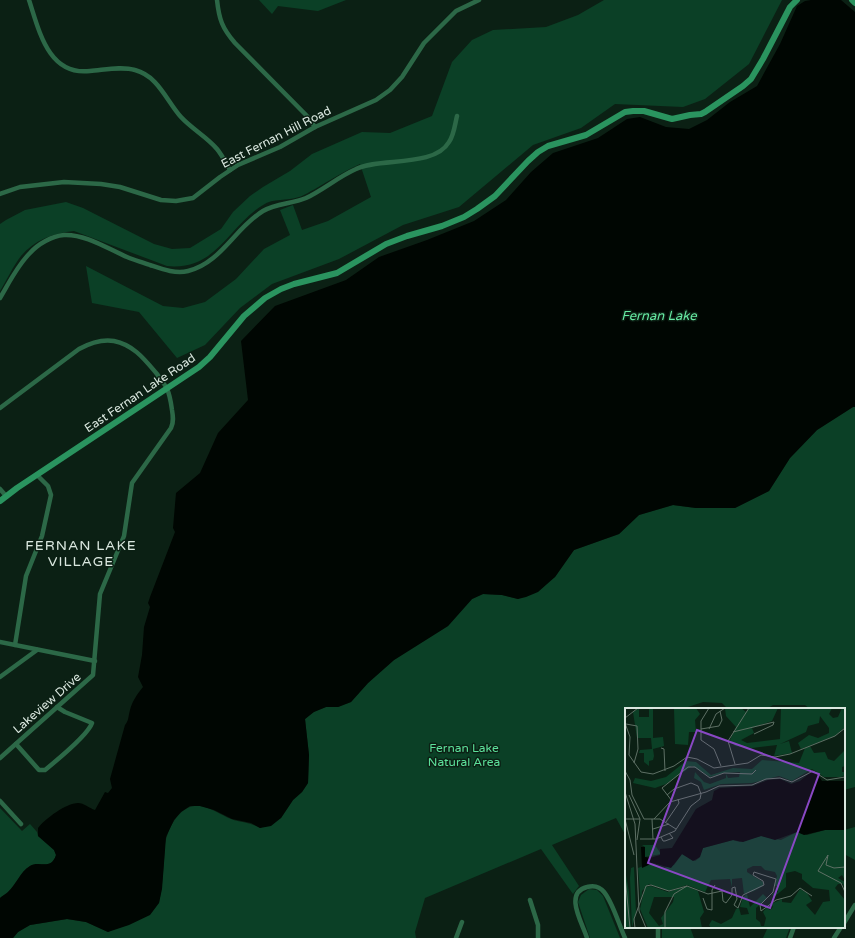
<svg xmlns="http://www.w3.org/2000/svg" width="855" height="938" font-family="'Varela Round',sans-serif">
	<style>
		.green { fill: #0b4026 }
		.water { fill: #000602 }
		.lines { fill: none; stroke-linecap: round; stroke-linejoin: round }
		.street { stroke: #2c6847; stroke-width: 4.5 }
		.secondary { stroke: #2a945f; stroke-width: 6 }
		.labels { text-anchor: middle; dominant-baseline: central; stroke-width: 3; stroke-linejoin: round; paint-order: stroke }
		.street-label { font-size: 12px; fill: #dae7df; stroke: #0b2014 }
		.park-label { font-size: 12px; fill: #5ce09a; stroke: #0b2014 }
		.water-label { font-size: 13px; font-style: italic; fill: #67eaa3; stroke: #0b2014 }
		.quarter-label { font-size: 14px; letter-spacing: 1px; fill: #dae7df; stroke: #0b2014 }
		.inset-road { fill: none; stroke: #5e7065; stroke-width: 1 }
		.view { fill: #8948c4; fill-opacity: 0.15; stroke: #8948c4; stroke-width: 2 }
		.inset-edge { fill: none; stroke: #dae7df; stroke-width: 2 }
	</style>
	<rect width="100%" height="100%" fill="#0b2014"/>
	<g class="green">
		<polygon points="259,0 346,0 318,11 278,6 272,14"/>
		<path d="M 604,0 L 782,0 L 749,64 L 705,99 L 683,107 L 615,104 L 581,128 L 533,145 L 459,207 L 403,225 L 339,259 L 272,284 L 240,308 L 205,345 L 177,358 L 139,312 L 92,303 L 86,266 L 163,306 L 183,308 L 205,302 L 236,279 L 264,249 L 290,235 L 280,210 L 293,205 L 302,230 L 328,221 L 371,197 L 360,164 C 345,171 330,180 315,189 C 310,191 304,196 299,197 C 287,201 273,198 263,205 C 228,226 217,271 167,266 L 74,231 C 54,233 34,240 21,256 C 13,266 7,280 0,291 L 0,224 L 6,220 L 25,210 L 66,202 L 83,208 L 154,244 L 172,249 L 190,248 L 221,229 L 233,212 L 250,196 L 263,187 L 290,171 L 312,154 L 362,132 L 390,133 L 432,116 L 452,62 L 472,40 L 493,30 L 546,27 L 578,15 Z"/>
		<path d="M 853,407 L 855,407 L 855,787 L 844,790 L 844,709 L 810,709 L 805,705 L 773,705 L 766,709 L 728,709 L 722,703 L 703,702 L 682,709 L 626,709 L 626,836 L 616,818 L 552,845 L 579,886 L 573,894 L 541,849 L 425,898 L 415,932 L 416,938 L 13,938 L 18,932 L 30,925 L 67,919 L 86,922 L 108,932 L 159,903 C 162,888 163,874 164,860 C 165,852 164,843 167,836 C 172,821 183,804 200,806 C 212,808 221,815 231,819 C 242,823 250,822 260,828 L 281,818 L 293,800 L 302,792 L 308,783 L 309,755 L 305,719 L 313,712 L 326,707 L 338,707 L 351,702 L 368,683 L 394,660 L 448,626 L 472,599 L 483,594 L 502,595 L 518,599 L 555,577 L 574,550 L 619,534 L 639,515 L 673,505 L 696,508 L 735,508 L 769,491 L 790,458 L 817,430 Z"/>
		<path d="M 0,808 L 22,831 L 30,824 L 37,832 L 38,836 L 54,850 L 56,855 C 51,871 39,860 30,866 C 20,872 16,885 8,892 C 6,894 2,896 0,898 Z"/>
		<polygon points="855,827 855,860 844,854 844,830"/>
		<polygon points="589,889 597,890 603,896 620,938 590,938 578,902 581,895"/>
		<polygon points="662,927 690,927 694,938 662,938"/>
		<polygon points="768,927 790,927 786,938 763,938"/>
	</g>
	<path class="water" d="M 811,0 L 841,0 L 855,12 L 855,407 L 853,407 L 817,430 L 790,458 L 769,491 L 735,508 L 696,508 L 673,505 L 639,515 L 619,534 L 574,550 L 555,577 L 538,592 L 526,597 L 518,599 L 502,595 L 483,594 L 472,599 L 448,626 L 394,660 L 368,683 L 351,702 L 338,707 L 326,707 L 314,712 L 305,719 L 309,755 L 308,783 L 302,792 L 293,800 L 281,818 L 271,826 L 260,828 L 251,823 L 232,819 L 214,810 L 200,806 L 190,806 L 181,812 L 174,820 L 166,837 L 162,889 L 159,903 L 150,915 L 129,925 L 108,932 L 86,922 L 67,919 L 30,925 L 18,932 L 13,938 L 0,938 L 0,898 C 2,896 6,894 8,892 C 16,885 20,872 30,866 C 39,860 51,871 56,855 L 54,850 L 38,836 L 38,828 C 45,819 66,803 78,803 C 84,803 89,808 95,810 L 105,792 L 108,793 L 112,788 L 110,779 L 125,725 C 129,720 128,717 130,710 C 132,702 137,694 143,687 L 138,677 L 142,655 L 144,627 L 150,607 L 148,603 L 150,597 L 175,532 L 173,528 L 176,493 L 200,473 L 218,433 L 248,400 L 241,341 L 275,306 L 346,280 L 379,257 L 427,240 L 474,221 L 506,200 L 531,172 L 553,153 L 598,138 L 627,119 L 640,117 L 666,127 L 689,129 L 707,120 L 730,102 L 757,86 L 780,44 L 797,6 L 805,1 Z"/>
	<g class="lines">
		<g class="street">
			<path d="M 29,0 C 39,30 48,76 90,71 C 104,70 121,66 135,70 C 158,76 166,100 181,117 C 192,129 207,137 217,149 C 222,155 226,163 230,170"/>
			<path d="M 217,0 C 219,19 222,28 235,43 L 307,116 L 315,127"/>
			<polyline points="0,194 20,187 64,182 101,184 120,187 161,200 176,201 193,198 220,177 238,165 280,147 315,127 376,100 390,90 402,77 424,43 456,11 479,0"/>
			<path d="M 0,298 C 9,283 17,266 30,253 C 38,244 52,236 64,235 C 86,234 108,249 127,257 C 134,260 142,262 150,265 C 162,269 175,274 188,271 C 221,263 235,228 263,211 C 276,203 292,204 306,198 C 323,190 338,177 356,169 C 379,157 434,168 449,142 C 454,135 455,124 457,116"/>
			<path d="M 0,408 L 79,349 C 90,343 102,339 114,341 C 134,345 145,360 157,374 C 160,379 165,384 167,389 C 170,395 171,403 172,410 C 173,416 174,422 171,428 L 132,483 L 124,536 L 100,594 L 93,675 L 0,758"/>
			<polyline points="0,489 6,496"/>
			<polyline points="0,642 95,661"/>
			<polyline points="15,645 26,576 42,536 51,495 48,486 37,475"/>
			<polyline points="0,677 37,650"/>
			<path d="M 16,744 L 39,770 L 45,770 C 56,761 88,735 92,723 L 65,712 L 57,707"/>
			<polyline points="0,801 21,824"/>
			<polyline points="530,900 538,925 538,938"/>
			<polyline points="844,923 855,905"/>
			<polyline points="456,938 462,922"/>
			<path d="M 587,938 C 583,924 563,893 587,887 C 594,885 600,887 604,892 C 613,903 619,925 625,938"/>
			<polyline points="658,938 658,927"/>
			<polyline points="790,938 794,927"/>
			<polyline points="834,938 841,927"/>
		</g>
		<g class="secondary">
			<polyline points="852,0 855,3"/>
			<polyline points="0,501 17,488 199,367 210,357 244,316 265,298 281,289 294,284 337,273 386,244 407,236 442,226 464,217 477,209 495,196 528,161 538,152 548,146 586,135 625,112 633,111 644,111 672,119 690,115 701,114 705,112 743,86 751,79 763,59 790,7 797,0"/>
		</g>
	</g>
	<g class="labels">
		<g class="street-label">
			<text transform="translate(276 137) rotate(-27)">East Fernan Hill Road</text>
			<text transform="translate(140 393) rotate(-34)">East Fernan Lake Road</text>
			<text transform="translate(47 703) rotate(-41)">Lakeview Drive</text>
		</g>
		<g class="park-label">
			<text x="464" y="748">Fernan Lake<tspan x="464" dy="14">Natural Area</tspan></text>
		</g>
		<g class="water-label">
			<text x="659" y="316">Fernan Lake</text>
		</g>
		<g class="quarter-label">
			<text x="81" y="545">FERNAN LAKE<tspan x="81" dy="16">VILLAGE</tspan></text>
		</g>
	</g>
	<g transform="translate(625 708)">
		<rect width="220" height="220" fill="#0b2014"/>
		<path d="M 14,0 L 14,9 L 24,9 L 24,0 L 28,0 L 28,30 L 38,29 L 39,38 L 28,41 L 29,48 L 28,52 L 24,53 L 24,58 L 19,54 L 19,45 L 14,45 L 15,42 L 27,41 L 26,30 L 12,30 L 8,4 ZM 49,0 L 71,0 L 75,6 L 70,12 L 71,24 L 64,24 L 63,37 L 50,36 ZM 100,0 L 116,0 L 121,4 L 124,0 L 153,0 L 147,13 L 127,20 L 129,25 L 116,32 L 122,35 L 155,31 L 156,0 L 207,0 L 204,6 L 208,10 L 213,9 L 217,0 L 220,0 L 220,19 L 210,28 L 176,41 L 173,35 L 184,27 L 193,30 L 204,25 L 204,20 L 195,8 L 194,15 L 183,18 L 181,24 L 155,36 L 164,33 L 167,45 L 149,48 L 152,37 L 127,40 L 110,38 L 105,32 L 111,19 L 101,8 ZM 220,21 L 220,58 L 217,59 L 217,64 L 220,64 L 220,67 L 216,69 L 199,69 L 187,61 L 167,73 L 154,68 L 127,75 L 96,76 L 79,82 L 76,74 L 69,70 L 70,64 L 79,74 L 85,76 L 101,70 L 101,66 L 103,70 L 114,69 L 115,64 L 99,65 L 85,69 L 67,58 L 41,76 L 30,80 L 8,75 L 10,70 L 26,73 L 41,69 L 61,53 L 71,54 L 86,67 L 108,60 L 127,61 L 137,52 L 174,55 L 180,40 L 185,38 L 189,45 L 200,44 L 203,51 L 209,53 L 219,43 ZM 218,121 L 220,122 L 220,172 L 217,167 L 213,170 L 220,174 L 220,183 L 218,176 L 213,176 L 210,180 L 220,192 L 220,220 L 86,220 L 84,217 L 87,212 L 96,216 L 107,210 L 111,201 L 114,200 L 116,207 L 124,206 L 122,200 L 115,199 L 118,189 L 122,186 L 125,199 L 138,186 L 142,190 L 131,200 L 131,211 L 135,214 L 136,218 L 139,218 L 141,210 L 138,204 L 142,199 L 145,202 L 148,199 L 146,196 L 157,191 L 157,194 L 166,195 L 175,181 L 182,185 L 187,193 L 181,197 L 190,207 L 198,194 L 205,193 L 204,182 L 188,180 L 177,171 L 177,166 L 170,163 L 161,165 L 161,179 L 149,189 L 147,186 L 153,184 L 153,178 L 149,178 L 152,168 L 150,164 L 140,162 L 136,158 L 128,158 L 122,161 L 122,164 L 138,174 L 138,178 L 129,183 L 119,186 L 117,170 L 107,171 L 107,179 L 105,171 L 86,172 L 80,184 L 62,177 L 43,183 L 24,176 L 17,183 L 16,196 L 13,160 L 26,155 L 39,160 L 49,157 L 57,146 L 70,153 L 74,150 L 78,140 L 108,132 L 115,134 L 136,128 L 156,132 L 172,124 L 182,127 L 200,122 ZM 17,137 L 30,137 L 36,146 L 20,149 L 20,139 ZM 9,159 L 11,205 L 7,220 L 5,170 L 6,160 ZM 0,161 L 4,184 L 6,220 L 0,220 ZM 26,178 L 43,184 L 62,178 L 73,183 L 79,204 L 75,210 L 77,220 L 23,220 L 15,201 L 20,179 ZM 29,189 L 49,189 L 48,194 L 36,210 L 38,216 L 34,218 L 24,205 Z" fill="#0b4026" fill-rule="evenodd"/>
		<path d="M 186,64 L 191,64 L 197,73 L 220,73 L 220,122 L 200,122 L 179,127 L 172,124 L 150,132 L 136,128 L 118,134 L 108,132 L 78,140 L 75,149 L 68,153 L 57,146 L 46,160 L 28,155 L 17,160 L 16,139 L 20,139 L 20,149 L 25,150 L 35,147 L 35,141 L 47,140 L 71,101 L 87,92 L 89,83 L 95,80 L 128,78 L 143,72 L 155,71 L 166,76 L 175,73 Z" fill="#000602"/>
		<path class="inset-road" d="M 84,0 L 76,13 L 76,32 L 89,41 L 96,58M 0,10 L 13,0M 0,15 L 5,29 L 4,47 L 16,64 L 28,66 L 49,58 L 62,49 L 72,51 L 89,60 L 123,55 L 136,47 L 150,49 L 165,46 L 210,28 L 220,20M 1,16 L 12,18 L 13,41 L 9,55M 76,21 L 94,18 L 97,12 L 95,3M 84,21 L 91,6 L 100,0M 108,24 L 149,14 L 148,17 L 129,26M 36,40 L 39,41 L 40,63M 110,56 L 103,33 L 124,0M 0,63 L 5,72 L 7,87 L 19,111M 0,84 L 10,116 L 14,203 L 21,220M 4,87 L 15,111 L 12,132M 47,93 L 37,80 L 63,59 L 70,59 L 85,70 L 99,65 L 127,66 L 131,62M 0,111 L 15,111M 0,111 L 9,147M 19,111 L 35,111 L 51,121M 27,111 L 28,131M 29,111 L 45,94 L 81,84 L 94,78 L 127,77 L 141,71 L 155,70 L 167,74 L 188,63 L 202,72 L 220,69M 41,114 L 54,95 L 53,91M 28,121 L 44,116M 36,129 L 38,133 L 40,133 L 48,130 L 44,125M 15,131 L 31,131 L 50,123 L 66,98 L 75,91 L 76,86 L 73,78 L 66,75 L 49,81 L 42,87M 220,159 L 209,160 L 201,157 L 203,147 L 193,163 L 216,175 L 220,184M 0,168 L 5,220M 62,178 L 83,186 L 97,183 L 98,193 L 101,195 L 107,187 L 107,180 L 110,179 L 112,191 L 109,197 L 113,200 L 118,187 L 139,177 L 138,173 L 128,167 L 129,164 L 151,171 L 148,184 L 135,197 L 136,203 L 151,192 L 166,188 L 175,180 L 187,188M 78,190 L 82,201 L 87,202 L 87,182 L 90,177M 10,220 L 9,211 L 21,178 L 26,177 L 44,183 L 62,178M 40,220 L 40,204 L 49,186 L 62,178"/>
		<path class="view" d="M 72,22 L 194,66 L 145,200 L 23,155 Z"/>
		<rect width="220" height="220" class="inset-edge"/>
	</g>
</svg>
